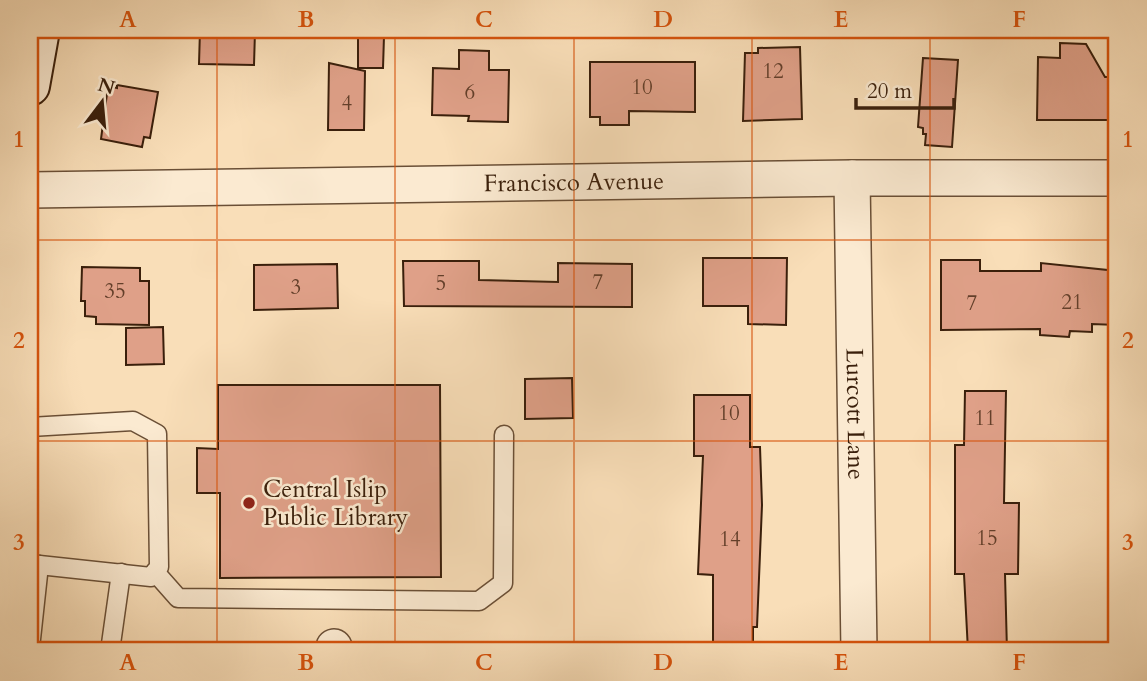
<svg xmlns="http://www.w3.org/2000/svg" width="1147" height="681" font-family="Cardo,serif">
	<style>
		.building { fill: #dfa088; stroke: #3a1f0b; stroke-width: 2 }
		.lines { fill: none; stroke-linecap: round; stroke-linejoin: round }
		.lane-casing { stroke: #6a4f36; stroke-width: 21 }
		.street-casing { stroke: #6a4f36; stroke-width: 38 }
		.secondary-casing { stroke: #3a1f0b; stroke-width: 42 }
		.lane { stroke: #fbead1; stroke-width: 18 }
		.street { stroke: #fbead1; stroke-width: 35 }
		.secondary { stroke: #fbead1; stroke-width: 38 }
		.grid { fill: none; stroke: #d7530c; stroke-width: 2; stroke-opacity: 0.55 }
		.poi-dot { fill: #8f2418; stroke: #fbead1; stroke-width: 2.5 }
		.labels { text-anchor: middle; dominant-baseline: central; stroke-width: 5; stroke-linejoin: round; paint-order: stroke }
		.number-label { font-size: 21px; fill: #633f2a }
		.street-label { font-size: 24px; fill: #3a1f0b; stroke: #fbead1 }
		.poi-label { font-size: 24px; fill: #3a1f0b; stroke: #fbead1; text-anchor: start }
		.neatline { fill: none; stroke: #d7530c; stroke-width: 2.5 }
		.grid-label { font-size: 23px; text-anchor: middle; font-weight: bold; fill: #d7530c }
	</style>
	<rect width="100%" height="100%" fill="#f9deb8"/>
	<filter id="stains"><feTurbulence type="fractalNoise" baseFrequency=".00286" numOctaves="4"/><feColorMatrix values="0 0 0 0 .2 0 0 0 0 .09 0 0 0 0 .02 0 0 0 .5 -.17"/></filter>
	<radialGradient id="worn" r=".72"><stop offset=".6" stop-color="#630" stop-opacity="0"/><stop offset="1" stop-color="#630" stop-opacity=".3"/></radialGradient>
	<g class="building">
		<polygon points="200,30 255,31 254,65 199,64"/>
		<polygon points="358,36 384,36 383,68 358,68"/>
		<polygon points="1060,43 1086,44 1105,77 1117,77 1117,120 1037,120 1038,57 1060,58"/>
		<polygon points="800,47 802,119 743,121 745,53 758,53 758,48"/>
		<polygon points="459,50 489,51 489,70 509,70 508,122 468,121 469,116 432,115 433,68 459,69"/>
		<polygon points="923,58 958,60 952,147 925,145 926,134 923,134 923,128 918,127"/>
		<polygon points="590,62 695,62 695,112 629,111 629,125 600,125 600,117 590,117"/>
		<polygon points="329,63 365,71 364,130 328,130"/>
		<polygon points="117,85 158,92 150,138 144,137 142,147 101,139 108,86 117,88"/>
		<polygon points="703,258 787,258 786,325 748,324 748,306 703,306"/>
		<polygon points="941,260 980,260 980,271 1041,271 1041,263 1117,271 1117,325 1092,324 1092,332 1070,331 1069,337 1040,335 1040,329 941,330"/>
		<polygon points="403,261 479,261 479,280 558,282 558,263 632,264 632,307 404,306"/>
		<polygon points="337,264 338,308 254,310 254,265"/>
		<polygon points="82,267 140,268 140,281 149,281 149,325 96,324 96,317 85,316 85,301 81,301"/>
		<polygon points="163,327 164,364 126,365 126,328"/>
		<polygon points="572,378 573,418 525,419 525,379"/>
		<polygon points="218,385 440,385 441,577 220,578 220,493 197,493 197,448 218,449"/>
		<polygon points="965,391 1006,391 1004,503 1019,503 1018,574 1005,574 1007,651 968,651 964,574 955,574 955,445 964,445"/>
		<polygon points="694,395 750,395 750,447 760,447 762,505 757,627 753,627 753,651 713,651 713,575 698,574 703,456 694,456"/>
	</g>
	<g class="lines">
		<defs>
			<g id="lane">
				<polyline points="30,427 133,421 157,434 159,567 151,577 30,564"/>
				<polyline points="155,572 178,598 479,601 503,583 504,435"/>
				<polyline points="30,648 39,565"/>
				<polyline points="110,651 121,573"/>
			</g>
			<g id="street">
				<path id="s1" d="M 852,178 L 859,651"/>
				<path id="s2" d="M 30,190 L 852,178 L 1117,178"/>
				<polyline points="333,651 334,647"/>
			</g>
			<polyline id="secondary" points="30,86 40,30"/>
		</defs>
		<use href="#lane" class="lane-casing"/>
		<use href="#street" class="street-casing"/>
		<use href="#secondary" class="secondary-casing"/>
		<use href="#lane" class="lane"/>
		<use href="#street" class="street"/>
		<use href="#secondary" class="secondary"/>
	</g>
	<path class="grid" d="M 217,30 L 217,651M 395,30 L 395,651M 574,30 L 574,651M 752,30 L 752,651M 930,30 L 930,651M 30,240 L 1117,240M 30,441 L 1117,441"/>
	<circle class="poi-dot" cx="249" cy="503" r="7"/>
	<g class="labels">
		<g class="number-label">
			<text x="773" y="71">12</text>
			<text x="642" y="87">10</text>
			<text x="470" y="92">6</text>
			<text x="347" y="103">4</text>
			<text x="598" y="282">7</text>
			<text x="441" y="283">5</text>
			<text x="296" y="287">3</text>
			<text x="115" y="291">35</text>
			<text x="1072" y="302">21</text>
			<text x="972" y="303">7</text>
			<text x="729" y="413">10</text>
			<text x="985" y="418">11</text>
			<text x="987" y="538">15</text>
			<text x="730" y="539">14</text>
		</g>
		<g class="street-label">
			<text stroke="none"><textPath href="#s2" startOffset="544">Francisco Avenue</textPath></text>
			<text stroke="none"><textPath href="#s1" startOffset="236">Lurcott Lane</textPath></text>
		</g>
		<g class="poi-label">
			<text x="263" y="489">Central Islip<tspan x="263" dy="28">Public Library</tspan></text>
		</g>
	</g>
	<rect width="1147" height="681" fill="none" stroke="#f9deb8" stroke-width="77"/>
	<g transform="translate(102 102) rotate(16)" stroke="#fbead1" stroke-width="5" paint-order="stroke">
	<path d="M0-5L12 26L0 18L-12 26Z" fill="#3a1f0b"/>
	<text y="-10" font-size="19" font-weight="bold" text-anchor="middle" fill="#3a1f0b">N</text>
	</g>
	<path d="M856 98v10h98v-10" fill="none" stroke="#3a1f0b" stroke-width="3.5"/>
	<text x="867" y="98" font-size="21" fill="#3a1f0b" stroke="#fbead1" stroke-width="5" paint-order="stroke">20 m</text>
	<rect x="38" y="38" width="1070" height="604" class="neatline"/>
	<g class="grid-label">
		<text x="128" y="27">A</text>
		<text x="306" y="27">B</text>
		<text x="484" y="27">C</text>
		<text x="663" y="27">D</text>
		<text x="841" y="27">E</text>
		<text x="1019" y="27">F</text>
		<text x="19" y="147">1</text>
		<text x="1128" y="147">1</text>
		<text x="19" y="348">2</text>
		<text x="1128" y="348">2</text>
		<text x="19" y="550">3</text>
		<text x="1128" y="550">3</text>
		<text x="128" y="670">A</text>
		<text x="306" y="670">B</text>
		<text x="484" y="670">C</text>
		<text x="663" y="670">D</text>
		<text x="841" y="670">E</text>
		<text x="1019" y="670">F</text>
	</g>
	<rect width="100%" height="100%" filter="url(#stains)"/>
	<rect width="100%" height="100%" fill="url(#worn)"/>
</svg>
